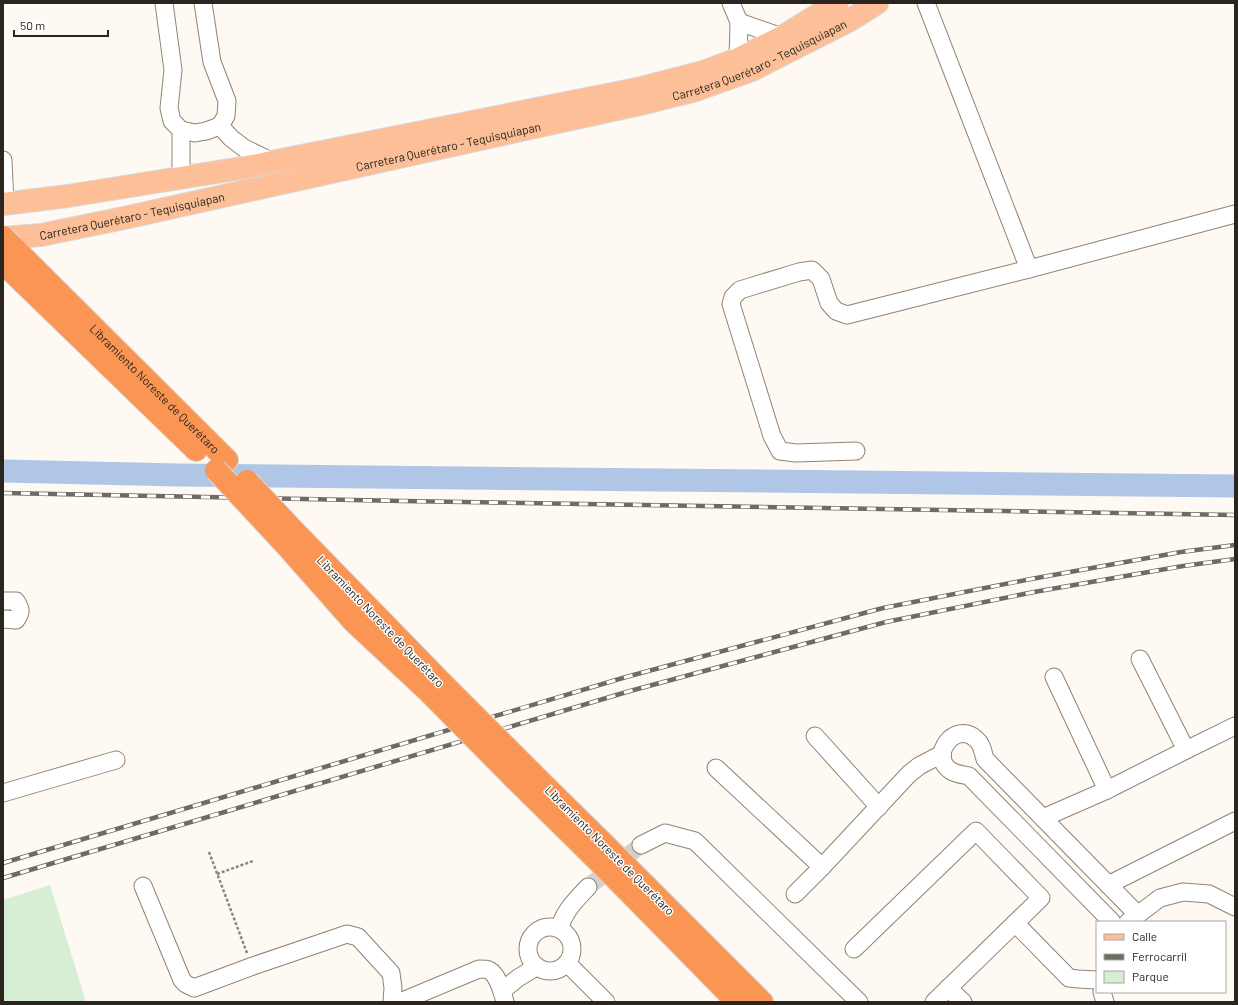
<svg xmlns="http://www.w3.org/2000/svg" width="1238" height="1005" font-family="Barlow,sans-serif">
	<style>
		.green { fill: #d6eed4 }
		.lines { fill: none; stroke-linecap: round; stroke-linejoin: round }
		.river { stroke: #b0c6e6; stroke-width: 23 }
		.minor-tunnel { stroke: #d4cfc8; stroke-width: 17; stroke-dasharray: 17 8; stroke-linecap: butt }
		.minor-casing { stroke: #8f8374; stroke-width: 19 }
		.major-casing { stroke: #d9d8d7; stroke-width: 24 }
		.highway-casing { stroke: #d9d8d7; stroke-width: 24 }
		.path { stroke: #8c8881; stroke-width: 2.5; stroke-dasharray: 3 2; stroke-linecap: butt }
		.minor { stroke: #fff; stroke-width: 17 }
		.major { stroke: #fcbf98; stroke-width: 22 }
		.highway { stroke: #fa9554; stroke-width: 22 }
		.rail-casing { stroke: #6f6b64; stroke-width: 4.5 }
		.rail { stroke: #fff; stroke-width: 3; stroke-dasharray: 9; stroke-linecap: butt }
		.highway-bridge-casing { stroke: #d9d8d7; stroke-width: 24; stroke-linecap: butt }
		.highway-bridge { stroke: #fa9554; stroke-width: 22 }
		.labels { text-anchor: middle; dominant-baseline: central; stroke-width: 3; stroke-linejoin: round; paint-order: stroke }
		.street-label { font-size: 12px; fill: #2a261f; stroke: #fff }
	</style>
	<rect width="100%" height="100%" fill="#fef9f2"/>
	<polygon class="green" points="50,885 86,1002 3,1002 3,900"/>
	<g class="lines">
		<polyline class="river" points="3,471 179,475 1235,486"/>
		<polyline class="minor-tunnel" points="588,887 641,845"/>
		<defs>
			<g id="minor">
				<polyline points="164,3 173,70 169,108 172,121 181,130 181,178"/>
				<polyline points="731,3 739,22 738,59"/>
				<polyline points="926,3 1029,269"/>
				<polyline points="739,22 782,37"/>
				<polyline points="220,126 231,138 244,148 273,162"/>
				<polyline points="181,130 195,133 206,131 220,126 226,116 227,101 212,62 203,3"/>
				<polyline points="3,160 5,204"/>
				<polyline points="856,451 796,453 780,451 772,436 731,304 733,297 740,290 799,272 812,270 821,279 829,303 836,311 847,315 1029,269 1235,214"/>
				<path d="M 3,601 L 16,601 C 21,609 22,612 16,620 L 3,619"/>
				<polyline points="1140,659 1186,750"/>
				<polyline points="1054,677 1107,790"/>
				<polyline points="815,736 879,807"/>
				<polyline points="716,768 822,867"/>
				<polyline points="3,793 116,760"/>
				<polyline points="1043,818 1107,790 1186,750 1235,726"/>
				<polyline points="641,845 665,833 695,841 859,1002"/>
				<polyline points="1108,885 1235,821"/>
				<polyline points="143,886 182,980 186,984 194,988 253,966 347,934 358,937 391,973 393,988 392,1002"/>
				<polyline points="795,894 822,867 909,774 919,766 942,754"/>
				<path d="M 1112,922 L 969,776 C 964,775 956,774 951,771 C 928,756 955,720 976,739 C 982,744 983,752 985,759 L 1137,914"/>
				<polyline points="1128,922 1160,898 1183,892 1209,894 1235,907"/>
				<polyline points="1015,923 1069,978 1078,979 1097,980"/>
				<circle cx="550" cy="949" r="22"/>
				<path d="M 559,929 C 565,910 575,901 588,887"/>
				<polyline points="854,949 976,831 1041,898 934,1002"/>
				<polyline points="567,963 606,1002"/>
				<polyline points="948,988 963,1002"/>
				<polyline points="502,991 518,978 536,967"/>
				<polyline points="1102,992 1105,1002"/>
				<path d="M 400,1002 L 479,969 C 482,969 486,969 489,970 C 499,976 502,992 505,1002"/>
			</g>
			<g id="major">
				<polyline points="3,204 68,196 242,168 637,89 703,72 738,59 782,37 837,3"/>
				<path id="s1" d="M 3,238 L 41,235 L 124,218 L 530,128 L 640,104 L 696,90 L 752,70 L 850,20 L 877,3"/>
			</g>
			<g id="highway">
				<path id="s2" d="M 12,246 L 227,460"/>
				<polyline points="3,263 196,450"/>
				<polyline points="294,531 442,683"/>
				<polyline points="285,544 354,622 429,692"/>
				<polyline points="532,773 604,844"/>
				<polyline points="515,779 592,855"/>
				<polyline points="645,885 762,1002"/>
				<polyline points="631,894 737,1002"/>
			</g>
		</defs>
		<use href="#minor" class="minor-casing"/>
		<use href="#major" class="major-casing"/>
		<use href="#highway" class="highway-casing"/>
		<g class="path">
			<polyline points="209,852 247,953"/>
			<polyline points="217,874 253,861"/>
		</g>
		<use href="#minor" class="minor"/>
		<use href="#major" class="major"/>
		<use href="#highway" class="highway"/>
		<defs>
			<g id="rail">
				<polyline points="3,493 403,501 1235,515"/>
				<polyline points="3,863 626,677 883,608 1031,579 1181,552 1235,545"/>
				<polyline points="3,878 630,691 886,622 1034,592 1183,566 1235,559"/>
			</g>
		</defs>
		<use href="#rail" class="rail-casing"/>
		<use href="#rail" class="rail"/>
		<defs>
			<g id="highway-bridge">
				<polyline points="3,237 12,246"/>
				<polyline points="216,470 285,544"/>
				<polyline points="247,481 294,531"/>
				<polyline points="442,683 532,773"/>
				<polyline points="429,692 515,779"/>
				<polyline points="604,844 645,885"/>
				<polyline points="592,855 631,894"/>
			</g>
		</defs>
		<use href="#highway-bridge" class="highway-bridge-casing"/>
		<use href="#highway-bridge" class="highway-bridge"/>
	</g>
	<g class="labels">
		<g class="street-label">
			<text stroke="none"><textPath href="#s1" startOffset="779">Carretera Querétaro - Tequisquiapan</textPath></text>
			<text stroke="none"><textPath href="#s1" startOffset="455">Carretera Querétaro - Tequisquiapan</textPath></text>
			<text stroke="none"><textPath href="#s1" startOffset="131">Carretera Querétaro - Tequisquiapan</textPath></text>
			<text stroke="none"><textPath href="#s2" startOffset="202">Libramiento Noreste de Querétaro</textPath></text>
			<text transform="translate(381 621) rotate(46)">Libramiento Noreste de Querétaro</text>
			<text transform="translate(610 850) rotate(45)">Libramiento Noreste de Querétaro</text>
		</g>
	</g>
	<rect width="1238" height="1005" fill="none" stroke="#2a261f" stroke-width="8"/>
	<rect x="1096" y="921" width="130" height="72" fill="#ffffff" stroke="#aaa8a5"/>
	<rect x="1104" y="934" width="20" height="6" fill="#fcbf98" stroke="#aaa8a5"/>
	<text x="1132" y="941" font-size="12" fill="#2a261f">Calle</text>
	<rect x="1104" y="954" width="20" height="6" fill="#6f6b64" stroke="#aaa8a5"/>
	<text x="1132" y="961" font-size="12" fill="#2a261f">Ferrocarril</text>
	<rect x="1104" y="971" width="20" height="12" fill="#d6eed4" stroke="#aaa8a5"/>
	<text x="1132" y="981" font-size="12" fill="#2a261f">Parque</text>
	<path d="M14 30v6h94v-6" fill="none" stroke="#2a261f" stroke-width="2"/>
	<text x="20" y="30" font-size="12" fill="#2a261f" stroke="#ffffff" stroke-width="3" paint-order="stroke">50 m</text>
</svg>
